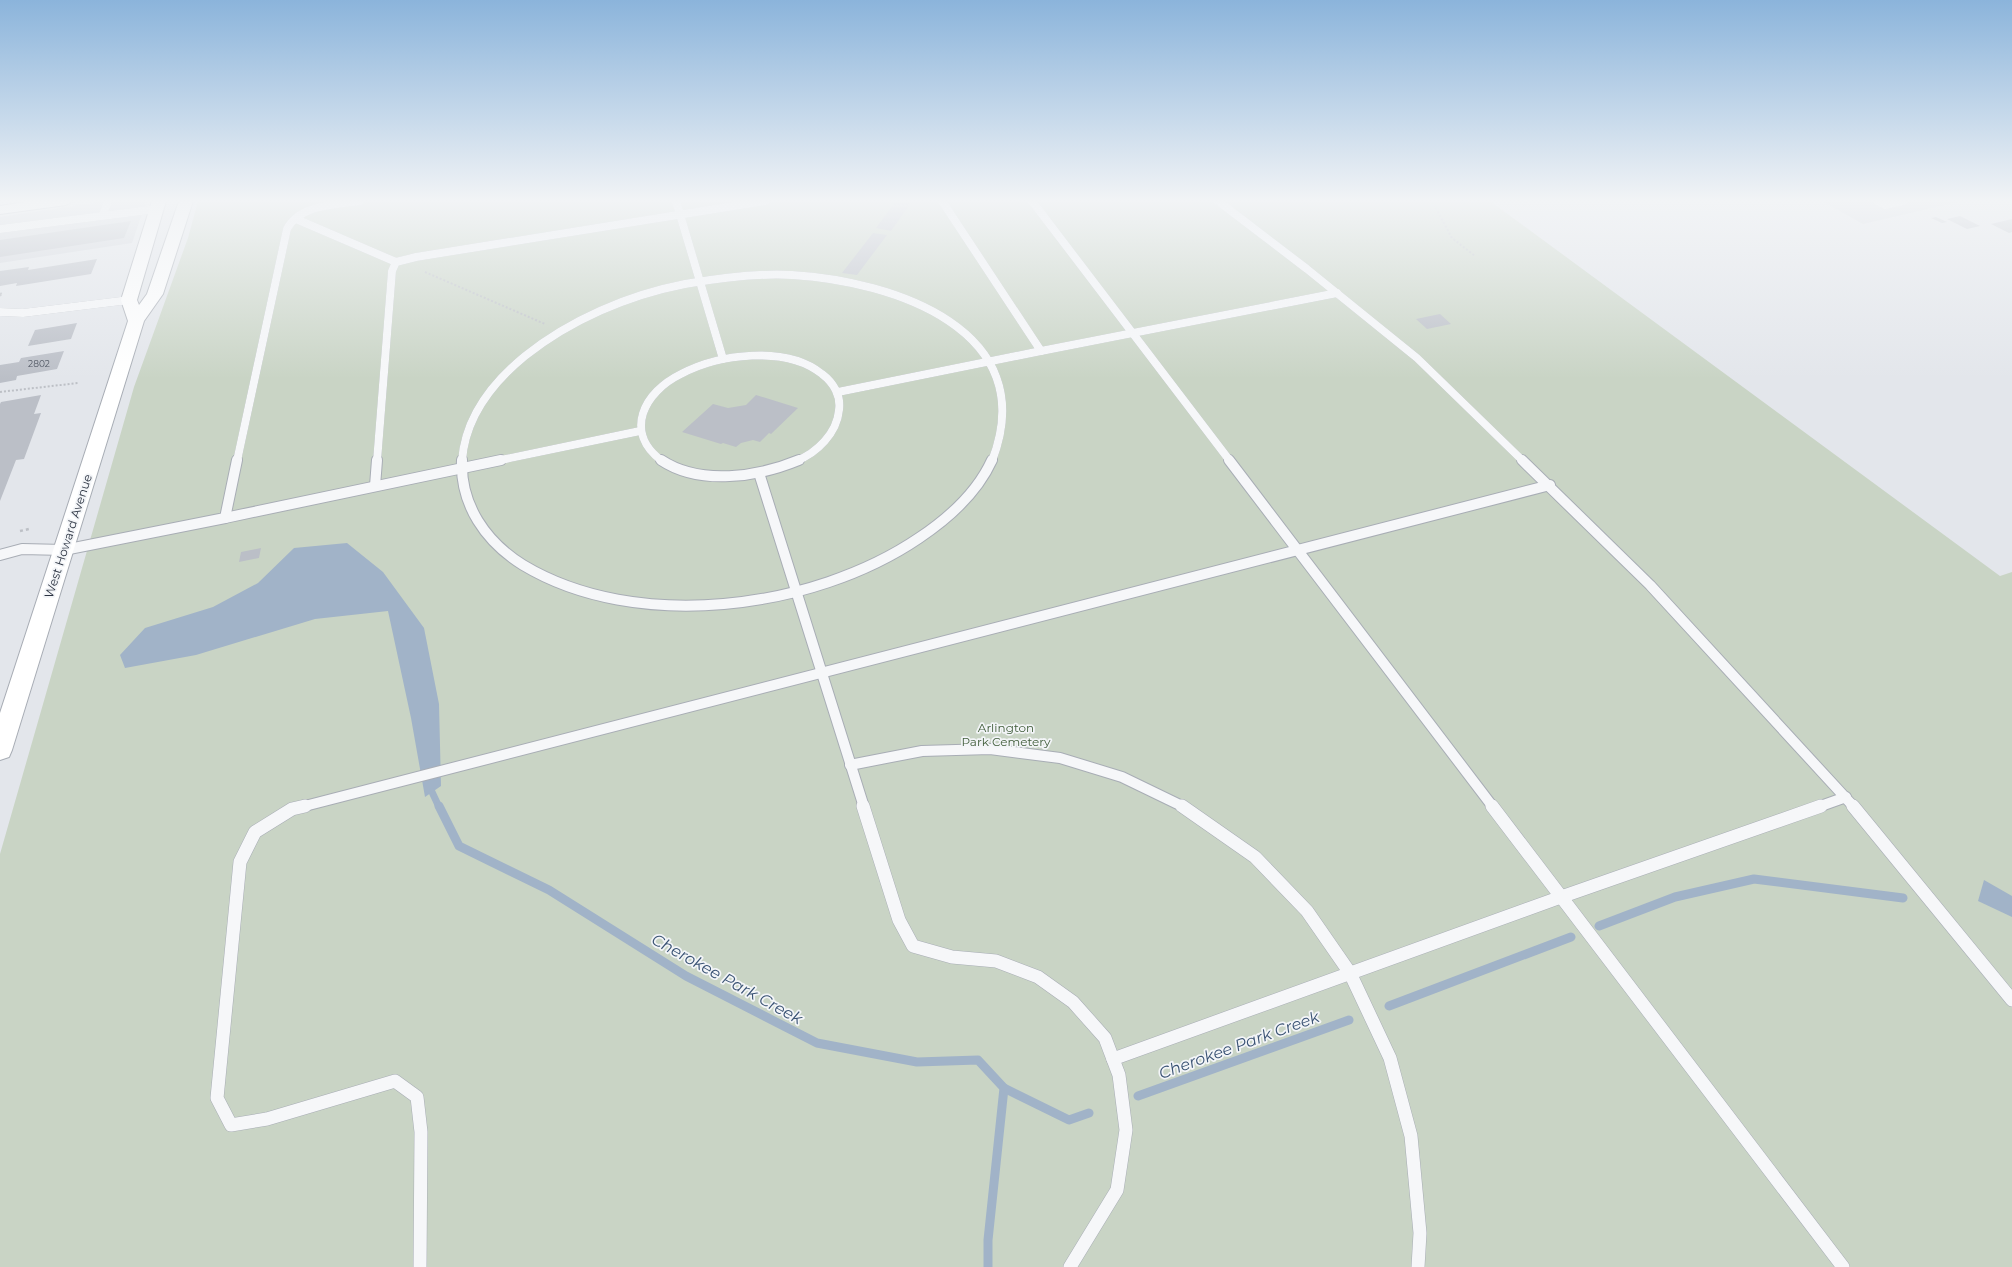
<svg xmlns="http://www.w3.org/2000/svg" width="2012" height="1267" font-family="Montserrat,sans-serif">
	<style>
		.built { fill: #d2d5dc }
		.green { fill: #c9d4c5 }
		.water { fill: #a1b3c8 }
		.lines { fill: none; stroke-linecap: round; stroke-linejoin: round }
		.stream-far1 { stroke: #a1b3c8; stroke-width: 7 }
		.stream { stroke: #a1b3c8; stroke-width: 9 }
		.building { fill: #bbbfc7 }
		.lane-far2-casing { stroke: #a8adb5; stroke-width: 8 }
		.lane-far1-casing { stroke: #a8adb5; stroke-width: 12 }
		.lane-casing { stroke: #a8adb5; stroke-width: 14 }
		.secondary-casing { stroke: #a8adb5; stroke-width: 2 }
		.primary-casing { stroke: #a3aab6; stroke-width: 2 }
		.path-far1 { stroke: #bdc0c6; stroke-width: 2; stroke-dasharray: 2 2; stroke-linecap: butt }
		.path { stroke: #bdc0c6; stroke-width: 2.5; stroke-dasharray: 3 3; stroke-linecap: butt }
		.lane-far2 { stroke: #f6f7f9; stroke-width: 8 }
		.lane-far1 { stroke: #f6f7f9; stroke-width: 10 }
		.lane { stroke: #f6f7f9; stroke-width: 13 }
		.secondary { fill: #fff; fill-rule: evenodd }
		.primary { fill: #fff; fill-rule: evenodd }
		.labels { text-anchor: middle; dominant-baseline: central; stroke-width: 3.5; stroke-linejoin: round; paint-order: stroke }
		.far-number-label { font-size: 9px; fill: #505763 }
		.street-label { font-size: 12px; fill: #2c3442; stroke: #f3f5f8 }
		.park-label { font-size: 12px; fill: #405d3a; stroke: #f3f5f8 }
		.near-water-label { font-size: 16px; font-style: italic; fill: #395273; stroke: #f3f5f8 }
	</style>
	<rect width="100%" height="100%" fill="#e3e6eb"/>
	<g class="built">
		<polygon points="107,201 146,202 132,243 0,263 0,217"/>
		<polygon points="1822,201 1962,201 1863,224"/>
	</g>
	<polygon class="green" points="198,201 1490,201 2000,576 2012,572 2012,1267 0,1267 0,854 134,387 188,238"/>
	<g class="water">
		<polygon points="347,543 383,572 424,628 439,704 441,786 425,797 411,718 388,611 315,619 196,655 125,668 120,655 145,628 213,607 258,583 294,548"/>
		<polygon points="1984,880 2012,896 2012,917 1978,901"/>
	</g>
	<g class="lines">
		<polyline class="stream-far1" points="432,792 439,807"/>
		<g class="stream">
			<polyline points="439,806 459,846 549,890 686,976 817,1043 917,1062 978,1060 1004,1088 988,1240 988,1267"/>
			<polyline points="1599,926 1675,897 1754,879 1903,898"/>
			<polyline points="1389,1006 1571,937"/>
			<polyline points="1004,1088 1069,1120 1089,1113"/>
			<polyline points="1138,1096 1349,1020"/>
		</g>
	</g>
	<g class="building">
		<polygon points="896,201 912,201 891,231 876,228"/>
		<polygon points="1960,216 1980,226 1967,229 1947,219"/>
		<polygon points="1936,217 1947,222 1942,223 1931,218"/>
		<polygon points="2012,219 2012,232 2009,233 1991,224"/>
		<polygon points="131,221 124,238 0,257 0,240"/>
		<polygon points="873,233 887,235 857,275 842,273"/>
		<polygon points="97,259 91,274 16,286 17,283 0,286 0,271 29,267 28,270"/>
		<polygon points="1440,314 1451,324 1427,329 1416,319"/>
		<polygon points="77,323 71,339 28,346 35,330"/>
		<polygon points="64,351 57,369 17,376 16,380 0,383 0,365 19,362 21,358"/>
		<polygon points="41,395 34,414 41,413 24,459 16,460 0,501 0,404 1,402"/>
		<polygon points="756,395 798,408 771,434 769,433 760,442 753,440 741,443 736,447 723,443 721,444 682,432 713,404 728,408 746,405"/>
		<polygon points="261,548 259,558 239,562 241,552"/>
	</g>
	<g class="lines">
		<defs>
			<g id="lane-far2">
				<polyline points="676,201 723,359"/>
				<polyline points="1032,201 1230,461"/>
				<polyline points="1218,201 1307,269 1417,358 1523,461"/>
				<polyline points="1878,201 1885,205 1904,201"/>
				<polyline points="103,215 108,201"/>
				<polyline points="296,219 396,262"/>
				<polyline points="0,229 157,209"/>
				<polyline points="0,312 23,313 129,300"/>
				<polyline points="1041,351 1337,293"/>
				<polyline points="838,392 1041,351 942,201"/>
				<path d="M 237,461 L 287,229 C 300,204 336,205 360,201"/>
				<polyline points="377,461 392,271 396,262 416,257 765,201"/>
				<path d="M 462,461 C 465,418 492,383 525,356 C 570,320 628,295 685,284 C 719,278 757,273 792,275 C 893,281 1043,330 992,461"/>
				<polyline points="496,461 640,431"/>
				<path d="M 662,461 C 623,432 644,392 681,374 C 719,354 786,345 822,374 C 834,383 841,396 839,410 C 837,433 817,453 796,461"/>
			</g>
			<g id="lane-far1">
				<path d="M 462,460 C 460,505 486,542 523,565 C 636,633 813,610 919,538 C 949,518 977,493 992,460"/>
				<path d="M 661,460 C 700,486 758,477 799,460"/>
				<polyline points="1229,460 1493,807"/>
				<polyline points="1522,460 1650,585 1854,807"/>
				<polyline points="759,473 864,807"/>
				<polyline points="375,486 377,460"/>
				<polyline points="225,518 501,460"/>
				<polyline points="0,555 22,549 64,550 225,518 237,460"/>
				<polyline points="850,765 922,751 990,749 1060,758 1122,777 1184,807"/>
				<polyline points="301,807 1550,485"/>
				<polyline points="1818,807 1846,797"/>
			</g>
			<g id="lane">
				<polyline points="305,806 292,809 255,832 240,862 217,1098 231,1125 267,1119 395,1081 417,1097 421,1132 420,1267"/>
				<polyline points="863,806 899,920 913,946 952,957 996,961 1038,977 1073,1002 1105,1038 1119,1075 1126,1130 1117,1190 1070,1267"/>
				<polyline points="1182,806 1255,857 1307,911 1350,973 1390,1058 1411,1136 1420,1233 1418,1267"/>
				<polyline points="1492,806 1843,1267"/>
				<polyline points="1853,806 2012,1000"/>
				<polyline points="1113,1059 1561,897 1821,806"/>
			</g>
			<polygon id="secondary" points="152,201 166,201 137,300 139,305 147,294 179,201 193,201 163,294 144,321 12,750 9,757 0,760 0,713 128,321 121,300"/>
			<polygon id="primary" points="31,201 73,201 66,205 0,214 0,206"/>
		</defs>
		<use href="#lane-far2" class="lane-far2-casing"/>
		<use href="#lane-far1" class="lane-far1-casing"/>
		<use href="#lane" class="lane-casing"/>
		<use href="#secondary" class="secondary-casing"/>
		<use href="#primary" class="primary-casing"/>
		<g class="path-far1">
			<polyline points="1432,201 1452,238 1475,256"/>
			<polyline points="425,272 545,324"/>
			<polyline points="0,294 2,293 0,296"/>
			<polyline points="0,392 78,383"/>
		</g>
		<polyline class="path" points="20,531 29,529"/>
		<use href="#lane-far2" class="lane-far2"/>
		<use href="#lane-far1" class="lane-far1"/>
		<use href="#lane" class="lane"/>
		<use href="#secondary" class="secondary"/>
		<use href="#primary" class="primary"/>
	</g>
	<linearGradient id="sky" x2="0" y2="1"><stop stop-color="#8bb4db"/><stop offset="0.53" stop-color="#f2f4f6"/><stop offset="1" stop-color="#f2f4f6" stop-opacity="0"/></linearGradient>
	<rect width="2012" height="379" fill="url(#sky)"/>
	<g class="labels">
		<g class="far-number-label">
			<text x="39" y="363">2802</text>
		</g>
		<g class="street-label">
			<text transform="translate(68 536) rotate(-72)">West Howard Avenue</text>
		</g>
		<g class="park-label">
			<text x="1006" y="727">Arlington<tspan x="1006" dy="14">Park Cemetery</tspan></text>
		</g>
		<g class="near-water-label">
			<text transform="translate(727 979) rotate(29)">Cherokee Park Creek</text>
			<text transform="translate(1239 1045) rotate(-20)">Cherokee Park Creek</text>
		</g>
	</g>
</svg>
